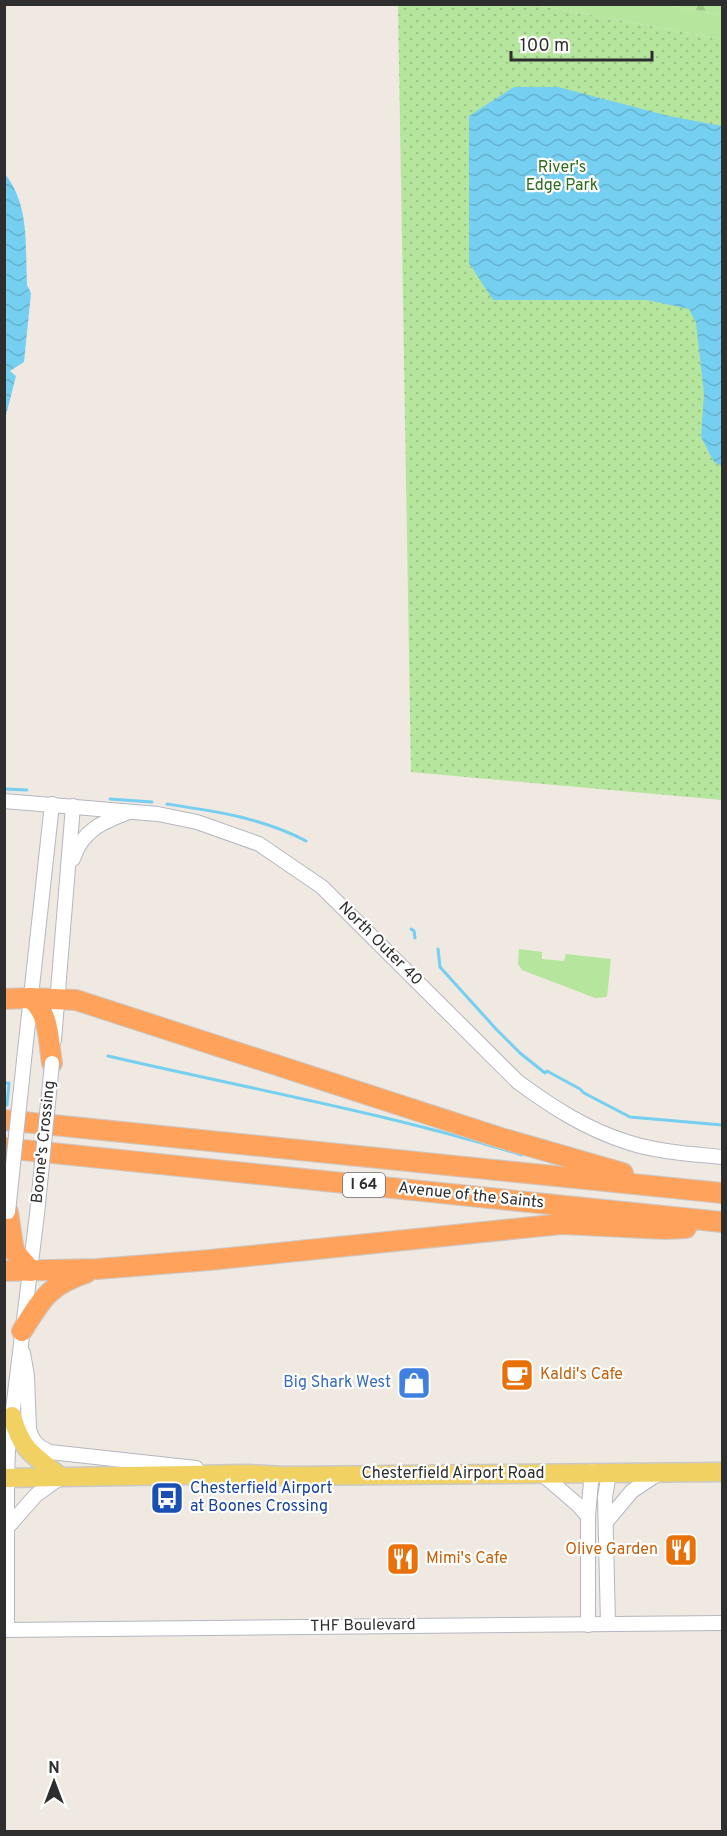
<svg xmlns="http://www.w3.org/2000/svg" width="727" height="1836" font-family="Overpass,sans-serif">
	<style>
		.grass { fill: #b6e59e }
		.forest { fill: url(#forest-firs) }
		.park { fill: url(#park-dots) }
		.water { fill: url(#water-waves) }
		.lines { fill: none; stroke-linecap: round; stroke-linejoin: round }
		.stream { stroke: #75cff0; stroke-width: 3 }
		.minor-casing { stroke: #b4b7c1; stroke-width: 16 }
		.major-casing { stroke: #c9c9c9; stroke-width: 21 }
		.highway-casing { stroke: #c9c9c9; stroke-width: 22 }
		.minor { stroke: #fff; stroke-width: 14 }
		.major { stroke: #f2d163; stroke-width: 18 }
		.highway { stroke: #ffa35c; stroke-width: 20 }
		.minor-bridge-casing { stroke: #b4b7c1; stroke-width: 16; stroke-linecap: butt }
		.minor-bridge { stroke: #fff; stroke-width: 14 }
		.labels { text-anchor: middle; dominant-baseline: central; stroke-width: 4.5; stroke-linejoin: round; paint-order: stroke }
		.shield { fill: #fff; stroke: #6d6d6d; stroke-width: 1.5 }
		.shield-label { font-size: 15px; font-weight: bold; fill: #2e2e2e }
		.park-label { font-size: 16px; fill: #2c6e1b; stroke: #fff }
		.street-label { font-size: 16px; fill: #2e2e2e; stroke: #fff }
		.food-label { font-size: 16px; fill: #c56008; stroke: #fff; text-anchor: start }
		.shop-label { font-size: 16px; fill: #366cbe; stroke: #fff; text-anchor: end }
		.transit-label { font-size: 16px; fill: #164399; stroke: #fff; text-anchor: start }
	</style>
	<defs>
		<pattern id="forest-firs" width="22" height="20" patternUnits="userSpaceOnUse" patternTransform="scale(1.5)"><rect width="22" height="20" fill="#b6e59e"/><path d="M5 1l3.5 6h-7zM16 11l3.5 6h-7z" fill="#9dc588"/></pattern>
		<pattern id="park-dots" width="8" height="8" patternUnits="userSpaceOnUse" patternTransform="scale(1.5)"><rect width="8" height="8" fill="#b6e59e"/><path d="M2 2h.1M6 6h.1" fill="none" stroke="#9dc588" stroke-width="1.8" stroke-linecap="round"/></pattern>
		<pattern id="water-waves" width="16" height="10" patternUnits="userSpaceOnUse" patternTransform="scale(1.5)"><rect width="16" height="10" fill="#75cff0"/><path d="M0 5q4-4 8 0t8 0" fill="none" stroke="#66b2ce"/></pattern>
	</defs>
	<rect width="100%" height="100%" fill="#efe9e1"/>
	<g class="grass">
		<polygon points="535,5 666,5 722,15 722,39"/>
		<polygon points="519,949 542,952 542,959 564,961 566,954 611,959 607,997 595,998 522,970 518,964"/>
	</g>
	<polygon class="forest" points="666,5 722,5 722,15"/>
	<polygon class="park" points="398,5 535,5 722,39 722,800 411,772"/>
	<g class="water">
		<polygon points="514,87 558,87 669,116 722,126 722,466 714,462 701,437 704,394 696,323 689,309 647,300 493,300 469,263 469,116"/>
		<path d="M 5,174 C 30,206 25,245 27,285 L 31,293 L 24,362 L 10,371 L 16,376 L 5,419 Z"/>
	</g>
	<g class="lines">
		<g class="stream">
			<polyline points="4,789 27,790"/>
			<polyline points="110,799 152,802"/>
			<path d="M 167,804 C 214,811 263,818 306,841"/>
			<polyline points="411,929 414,931 415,938"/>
			<polyline points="438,949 440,967 496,1029 520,1053 545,1073 547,1071 580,1089 584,1093 630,1117 722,1125"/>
			<path d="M 108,1056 C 246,1088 386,1113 522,1155"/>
			<polyline points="4,1083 9,1083 7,1105 4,1106"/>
		</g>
		<defs>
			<g id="minor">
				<path d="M 4,801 L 158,814 L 197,822 L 259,844 L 322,887 L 518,1082 C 552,1107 586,1129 627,1142 C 657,1152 691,1154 722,1157"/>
				<path d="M 73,859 C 82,830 103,822 129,812"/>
				<polyline points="54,1040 73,806"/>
				<polyline points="24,1060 52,804"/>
				<path d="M 23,1353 L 27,1376 L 29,1429 C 32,1441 38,1447 50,1452 L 196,1468"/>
				<polyline points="542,1474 578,1505 588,1516"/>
				<polyline points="606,1522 632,1491 659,1473"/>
				<polyline points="6,1529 36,1495 61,1477"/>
				<polyline points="608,1624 605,1497 609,1473"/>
				<polyline points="588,1625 588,1516 592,1471"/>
				<polyline points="4,1630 722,1623"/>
				<polyline points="7,1630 7,1478 8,1450 37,1214"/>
			</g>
			<g id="major">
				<path d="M 12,1416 C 22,1451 33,1455 61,1477"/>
				<polyline points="4,1478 249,1474 283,1476 722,1472"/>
			</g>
			<g id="highway">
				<path d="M 30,998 C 50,1012 48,1040 52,1063"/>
				<polyline points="4,999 30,998 76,1000 501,1138 623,1173"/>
				<polyline points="4,1120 722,1193"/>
				<polyline points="4,1148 722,1222"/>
				<polyline points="8,1212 14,1251 31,1271"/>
				<polyline points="4,1271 97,1269 210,1260 562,1224 665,1229 686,1228"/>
				<path d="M 22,1331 C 42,1299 49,1285 86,1273"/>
			</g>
		</defs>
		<use href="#minor" class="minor-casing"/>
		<use href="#major" class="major-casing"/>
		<use href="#highway" class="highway-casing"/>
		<use href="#minor" class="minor"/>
		<use href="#major" class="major"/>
		<use href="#highway" class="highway"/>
		<defs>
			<g id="minor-bridge">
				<polyline points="8,1212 24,1060"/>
				<polyline points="37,1214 52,1063"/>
			</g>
		</defs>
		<use href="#minor-bridge" class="minor-bridge-casing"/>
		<use href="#minor-bridge" class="minor-bridge"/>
	</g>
	<defs>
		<symbol id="cafe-square" viewBox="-11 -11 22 22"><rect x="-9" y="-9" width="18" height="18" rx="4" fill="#e8710a" stroke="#fff"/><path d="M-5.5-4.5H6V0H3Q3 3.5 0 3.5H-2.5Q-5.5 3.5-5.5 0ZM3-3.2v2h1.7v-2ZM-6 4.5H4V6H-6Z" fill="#fff"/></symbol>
		<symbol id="shop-square" viewBox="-11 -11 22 22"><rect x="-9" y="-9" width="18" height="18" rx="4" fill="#3f7fe0" stroke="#fff"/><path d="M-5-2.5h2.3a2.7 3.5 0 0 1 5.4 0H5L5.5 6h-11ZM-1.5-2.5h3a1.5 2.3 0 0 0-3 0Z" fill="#fff"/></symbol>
		<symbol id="bus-square" viewBox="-11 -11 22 22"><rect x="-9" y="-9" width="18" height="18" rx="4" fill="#1a4fb4" stroke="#fff"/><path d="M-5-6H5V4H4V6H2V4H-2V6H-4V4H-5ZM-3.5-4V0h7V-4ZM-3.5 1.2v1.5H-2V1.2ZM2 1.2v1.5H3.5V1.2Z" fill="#fff"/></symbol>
		<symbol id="restaurant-square" viewBox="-11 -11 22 22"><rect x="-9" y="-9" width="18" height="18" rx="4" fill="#e8710a" stroke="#fff"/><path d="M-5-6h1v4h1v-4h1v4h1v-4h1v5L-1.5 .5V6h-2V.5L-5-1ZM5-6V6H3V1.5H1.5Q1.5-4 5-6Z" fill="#fff"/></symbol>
	</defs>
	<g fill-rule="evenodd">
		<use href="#cafe-square" x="498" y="1356" width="38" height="38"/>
		<use href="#shop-square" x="395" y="1364" width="38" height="38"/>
		<use href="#bus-square" x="148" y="1479" width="38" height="38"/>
		<use href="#restaurant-square" x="662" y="1531" width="38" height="38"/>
		<use href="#restaurant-square" x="384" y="1540" width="38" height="38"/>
	</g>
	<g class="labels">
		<rect class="shield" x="343" y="1173" width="42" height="24" rx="4.5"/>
		<g class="shield-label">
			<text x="364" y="1185">I 64</text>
		</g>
		<g class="park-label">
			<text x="562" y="168">River's<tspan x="562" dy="18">Edge Park</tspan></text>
		</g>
		<g class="street-label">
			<text transform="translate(380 944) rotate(45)">North Outer 40</text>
			<text transform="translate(44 1142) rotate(-84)">Boone's Crossing</text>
			<text transform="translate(471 1196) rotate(6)">Avenue of the Saints</text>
			<text x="453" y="1474">Chesterfield Airport Road</text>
			<text transform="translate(363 1626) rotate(-1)">THF Boulevard</text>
		</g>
		<g class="food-label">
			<text x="540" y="1375">Kaldi's Cafe</text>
			<text x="658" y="1550" text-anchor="end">Olive Garden</text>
			<text x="426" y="1559">Mimi's Cafe</text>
		</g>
		<g class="shop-label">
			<text x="391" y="1383">Big Shark West</text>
		</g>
		<g class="transit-label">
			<text x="190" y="1489">Chesterfield Airport<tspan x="190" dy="18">at Boones Crossing</tspan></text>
		</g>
	</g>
	<rect width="727" height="1836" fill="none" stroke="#2e2e2e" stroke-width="12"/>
	<g transform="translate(54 1782)" stroke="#ffffff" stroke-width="4.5" paint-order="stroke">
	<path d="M0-4.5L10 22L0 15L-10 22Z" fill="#2e2e2e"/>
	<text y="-9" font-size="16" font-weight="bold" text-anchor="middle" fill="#2e2e2e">N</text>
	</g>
	<path d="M511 51v9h141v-9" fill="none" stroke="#2e2e2e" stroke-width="3"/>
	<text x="520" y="51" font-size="18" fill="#2e2e2e" stroke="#ffffff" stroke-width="4.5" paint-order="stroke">100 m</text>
</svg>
